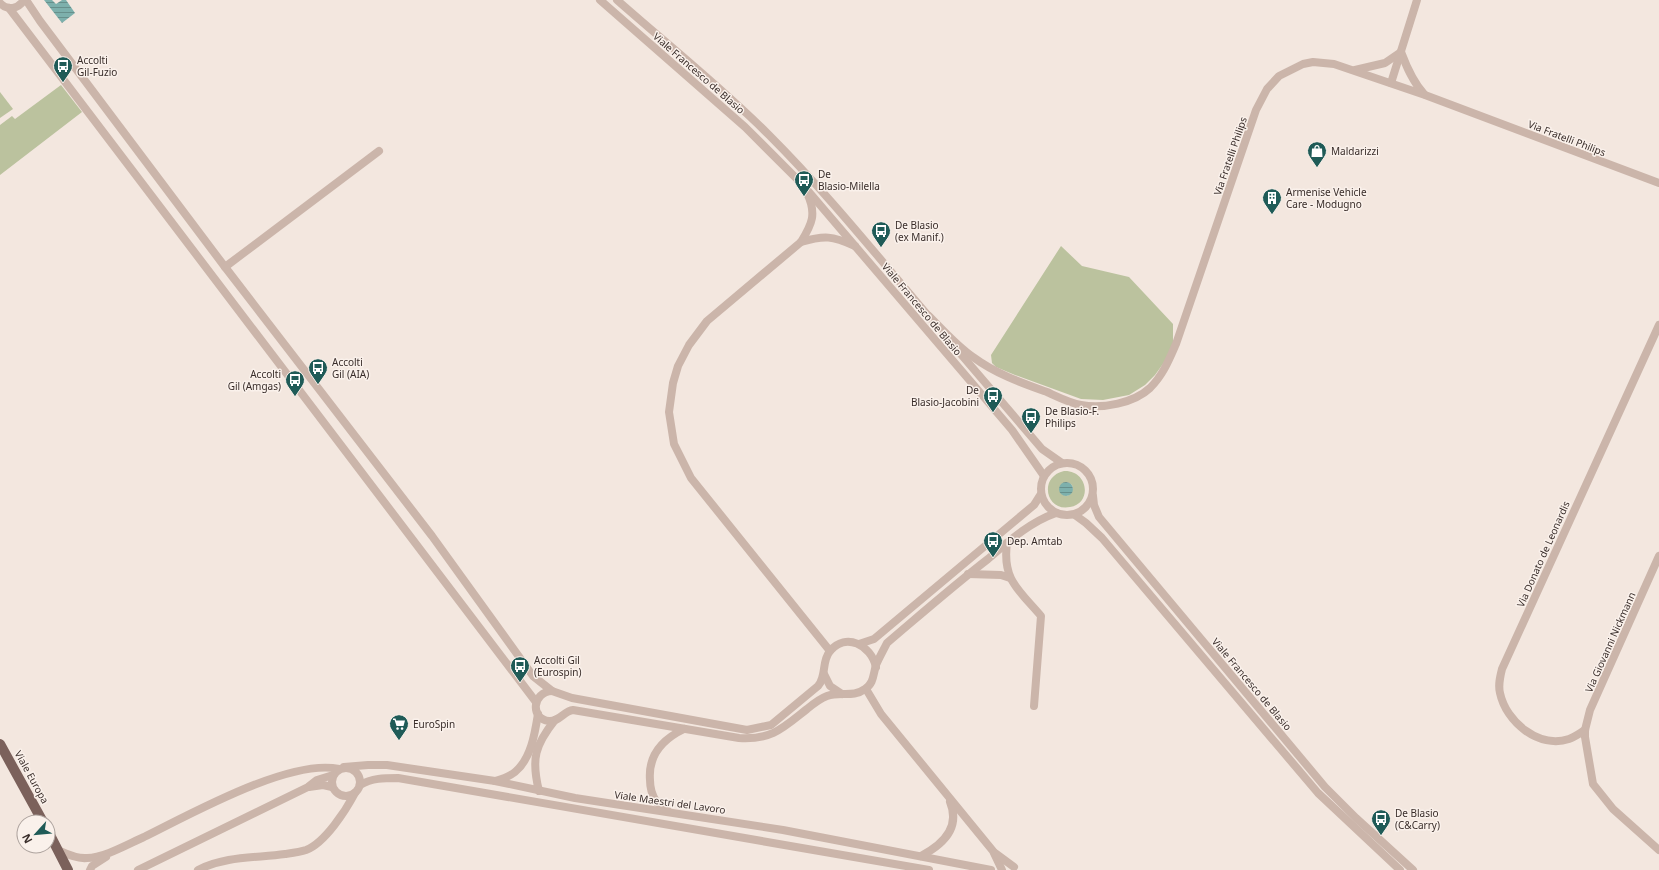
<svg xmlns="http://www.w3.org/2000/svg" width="1659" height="870" font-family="'Noto Sans',sans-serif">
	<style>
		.grass { fill: #bbc29e; fill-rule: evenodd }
		.water { fill: url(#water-rules) }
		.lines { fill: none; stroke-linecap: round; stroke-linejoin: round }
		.minor { stroke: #cbb5aa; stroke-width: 8 }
		.major { stroke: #7b615b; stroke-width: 10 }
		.labels { text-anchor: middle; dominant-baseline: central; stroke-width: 3; stroke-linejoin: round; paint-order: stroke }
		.poi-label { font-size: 10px; fill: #392d2a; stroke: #faf1eb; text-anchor: start }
		.street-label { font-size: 10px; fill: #392d2a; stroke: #faf1eb }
	</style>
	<defs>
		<pattern id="water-rules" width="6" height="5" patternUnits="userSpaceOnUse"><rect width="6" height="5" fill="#7db0ac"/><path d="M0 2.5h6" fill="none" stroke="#67908c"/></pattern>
	</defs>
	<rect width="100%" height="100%" fill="#f3e7df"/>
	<g class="grass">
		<polygon points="61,85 82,112 0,175 0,125 12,116 15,119"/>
		<polygon points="0,92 13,109 0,118"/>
		<polygon points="1061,246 1082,266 1129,277 1173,324 1173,343 1165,361 1155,375 1145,385 1129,395 1103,400 1081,399 1015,375 996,367 992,363 991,355"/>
		<path d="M 1064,471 C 1088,470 1093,503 1070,507 C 1046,512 1038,477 1064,471 ZM 1068,482 L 1072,485 L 1073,489 L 1068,496 L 1063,495 L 1060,489 L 1064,483 Z"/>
	</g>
	<g class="water">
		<polygon points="44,0 52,0 56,4 62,0 66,0 75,13 62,23"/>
		<circle cx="1066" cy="489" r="7"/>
	</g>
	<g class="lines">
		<g class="minor">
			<path d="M 26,0 L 40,21 L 225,267 L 432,536 L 533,676 L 552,691 L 572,698 L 747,730 L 771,725 L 818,686 C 827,676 821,662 830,651 C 846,632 871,645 876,667"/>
			<polyline points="600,0 745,127 803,185 1012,430 1044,476"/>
			<path d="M 617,0 C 668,45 721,87 769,135 C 827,193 878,257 931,319"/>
			<path d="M 0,3 C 8,11 18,9 24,0"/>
			<polyline points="9,8 536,702"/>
			<path d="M 1355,70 L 1385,63 L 1401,52 C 1407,68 1413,82 1424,94"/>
			<polyline points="1391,83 1417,0"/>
			<path d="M 807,193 C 817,214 812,224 801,242 L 707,321 L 689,345 L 678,366 L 673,383 L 669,412 L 674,444 L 691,478 L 830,651"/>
			<path d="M 801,242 C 825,235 832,236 855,246"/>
			<polyline points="225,267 379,151"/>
			<path d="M 929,316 C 943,330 957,346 973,357 C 996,374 1022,383 1047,392 C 1058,397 1070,403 1081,405 C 1103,409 1134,403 1150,388 C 1163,375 1169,360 1176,344 L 1256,110 L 1267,89 L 1279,76 L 1303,64 L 1313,62 L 1334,64 L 1425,95 L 1659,183"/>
			<polyline points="953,345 1042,449 1062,463"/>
			<circle cx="1067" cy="489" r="26"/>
			<polyline points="1093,496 1094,505 1099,517 1325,787 1356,818 1413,870"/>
			<polyline points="1075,515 1086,523 1102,538 1318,793 1400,870"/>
			<path d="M 1007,543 C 1002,580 1019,590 1041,616 L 1034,706"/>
			<polyline points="1659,556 1590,710 1585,730 1585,737 1593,784 1613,809 1659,850"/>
			<polyline points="968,574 1001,575 1010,578"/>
			<polyline points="859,644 874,639 1034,505 1041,494"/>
			<polyline points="824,674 830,686 842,694"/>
			<polyline points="866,689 881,714 993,851 1002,870"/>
			<path d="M 552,691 C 532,692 530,719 549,721 C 559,722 564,711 573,710 L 739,738 C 772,740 783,728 807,709 C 813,704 819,699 827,696 C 840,691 853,698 865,689 C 874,683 873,675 876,665 C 879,658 883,651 887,643 C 920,615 953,586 988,559 C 1009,541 1030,522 1056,513"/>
			<path d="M 1585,730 C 1580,733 1575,737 1569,739 C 1539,749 1506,722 1500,693 C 1498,685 1500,677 1502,669 L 1659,325"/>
			<polyline points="344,767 368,765 387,765 495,781 575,798 783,830 991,870"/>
			<circle cx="346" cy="782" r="14"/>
			<path d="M 495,781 C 502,779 510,776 515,772 C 531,759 535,733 538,714"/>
			<path d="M 360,785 C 372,778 384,778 398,778 L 929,870"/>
			<polyline points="309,787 323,785 332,787"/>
			<path d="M 539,791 C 531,759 535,745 555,720"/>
			<path d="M 668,811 C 664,808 659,805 656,801 C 652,795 650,788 650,780 C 648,755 663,739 684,729"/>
			<path d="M 58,850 C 67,854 77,859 87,858 C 104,858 128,844 144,837 C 189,815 290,758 339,769"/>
			<polyline points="995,853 1014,867"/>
			<path d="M 921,856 C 942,845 961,828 950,802"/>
			<polyline points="90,870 92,866 106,857"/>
			<polyline points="138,870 308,787 317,780 333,775"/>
			<path d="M 198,870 C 225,856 256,858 285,854 C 292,853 300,852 306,850 C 325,843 346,810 355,793"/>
		</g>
		<g class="major">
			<polyline points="0,744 43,822"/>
			<polyline points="48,831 68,870"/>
		</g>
	</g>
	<defs>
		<symbol id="bus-pin" viewBox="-11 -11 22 30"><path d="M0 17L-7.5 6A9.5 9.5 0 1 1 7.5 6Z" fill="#1f5b57" stroke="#faf1eb"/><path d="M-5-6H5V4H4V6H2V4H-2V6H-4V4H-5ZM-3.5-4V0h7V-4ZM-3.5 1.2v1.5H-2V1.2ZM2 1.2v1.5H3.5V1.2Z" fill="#fff"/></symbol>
		<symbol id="shop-pin" viewBox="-11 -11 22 30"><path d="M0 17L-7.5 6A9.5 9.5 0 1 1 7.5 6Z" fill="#1f5b57" stroke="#faf1eb"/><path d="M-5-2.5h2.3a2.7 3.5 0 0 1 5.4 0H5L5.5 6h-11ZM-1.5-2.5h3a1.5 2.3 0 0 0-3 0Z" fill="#fff"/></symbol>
		<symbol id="building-pin" viewBox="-11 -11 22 30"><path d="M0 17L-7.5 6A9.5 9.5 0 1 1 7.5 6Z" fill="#1f5b57" stroke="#faf1eb"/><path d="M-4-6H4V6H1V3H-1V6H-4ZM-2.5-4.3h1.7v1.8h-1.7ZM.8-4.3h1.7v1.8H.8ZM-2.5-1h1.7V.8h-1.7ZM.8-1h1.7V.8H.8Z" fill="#fff"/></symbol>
		<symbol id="supermarket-pin" viewBox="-11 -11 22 30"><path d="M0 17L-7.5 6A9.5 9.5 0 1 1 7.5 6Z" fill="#1f5b57" stroke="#faf1eb"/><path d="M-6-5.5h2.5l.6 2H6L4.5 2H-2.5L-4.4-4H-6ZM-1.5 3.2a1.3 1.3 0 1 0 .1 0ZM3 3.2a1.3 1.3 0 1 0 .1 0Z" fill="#fff"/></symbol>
	</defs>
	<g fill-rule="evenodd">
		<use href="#bus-pin" x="52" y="55" width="22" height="30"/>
		<use href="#shop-pin" x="1306" y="140" width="22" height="30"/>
		<use href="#bus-pin" x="793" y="169" width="22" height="30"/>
		<use href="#building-pin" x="1261" y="187" width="22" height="30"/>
		<use href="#bus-pin" x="870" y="220" width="22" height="30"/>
		<use href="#bus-pin" x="307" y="357" width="22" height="30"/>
		<use href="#bus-pin" x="284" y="369" width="22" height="30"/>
		<use href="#bus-pin" x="982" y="385" width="22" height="30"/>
		<use href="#bus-pin" x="1020" y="406" width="22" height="30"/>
		<use href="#bus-pin" x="982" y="530" width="22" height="30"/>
		<use href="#bus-pin" x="509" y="655" width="22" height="30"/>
		<use href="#supermarket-pin" x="388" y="713" width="22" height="30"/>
		<use href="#bus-pin" x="1370" y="808" width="22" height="30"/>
	</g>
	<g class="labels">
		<g class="poi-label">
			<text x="77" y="60">Accolti<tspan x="77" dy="12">Gil-Fuzio</tspan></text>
			<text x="1331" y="151">Maldarizzi</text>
			<text x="818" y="174">De<tspan x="818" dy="12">Blasio-Milella</tspan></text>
			<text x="1286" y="192">Armenise Vehicle<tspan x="1286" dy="12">Care - Modugno</tspan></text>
			<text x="895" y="225">De Blasio<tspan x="895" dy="12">(ex Manif.)</tspan></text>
			<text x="332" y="362">Accolti<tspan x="332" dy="12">Gil (AIA)</tspan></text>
			<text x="281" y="374" text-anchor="end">Accolti<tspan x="281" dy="12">Gil (Amgas)</tspan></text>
			<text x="979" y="390" text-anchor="end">De<tspan x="979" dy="12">Blasio-Jacobini</tspan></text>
			<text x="1045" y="411">De Blasio-F.<tspan x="1045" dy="12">Philips</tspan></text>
			<text x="1007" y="541">Dep. Amtab</text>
			<text x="534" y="660">Accolti Gil<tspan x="534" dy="12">(Eurospin)</tspan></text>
			<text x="413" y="724">EuroSpin</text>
			<text x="1395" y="813">De Blasio<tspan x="1395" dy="12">(C&amp;Carry)</tspan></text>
		</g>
		<g class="street-label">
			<text transform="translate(699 73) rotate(41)">Viale Francesco de Blasio</text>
			<text transform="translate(1567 138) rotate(21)">Via Fratelli Philips</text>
			<text transform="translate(1230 156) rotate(-71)">Via Fratelli Philips</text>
			<text transform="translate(922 309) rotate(50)">Viale Francesco de Blasio</text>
			<text transform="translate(1543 554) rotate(-66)">Via Donato de Leonardis</text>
			<text transform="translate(1610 642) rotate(-66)">Via Giovanni Nickmann</text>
			<text transform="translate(1252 684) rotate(50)">Viale Francesco de Blasio</text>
			<text transform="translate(32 777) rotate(61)">Viale Europa</text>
			<text transform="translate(670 802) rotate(8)">Viale Maestri del Lavoro</text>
		</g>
	</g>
	<g transform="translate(36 834) rotate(243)"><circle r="19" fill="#faf1eb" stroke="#ada39e"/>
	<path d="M0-3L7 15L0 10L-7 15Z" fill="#1f5b57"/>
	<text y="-6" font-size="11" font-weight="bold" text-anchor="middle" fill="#392d2a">N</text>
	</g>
</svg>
